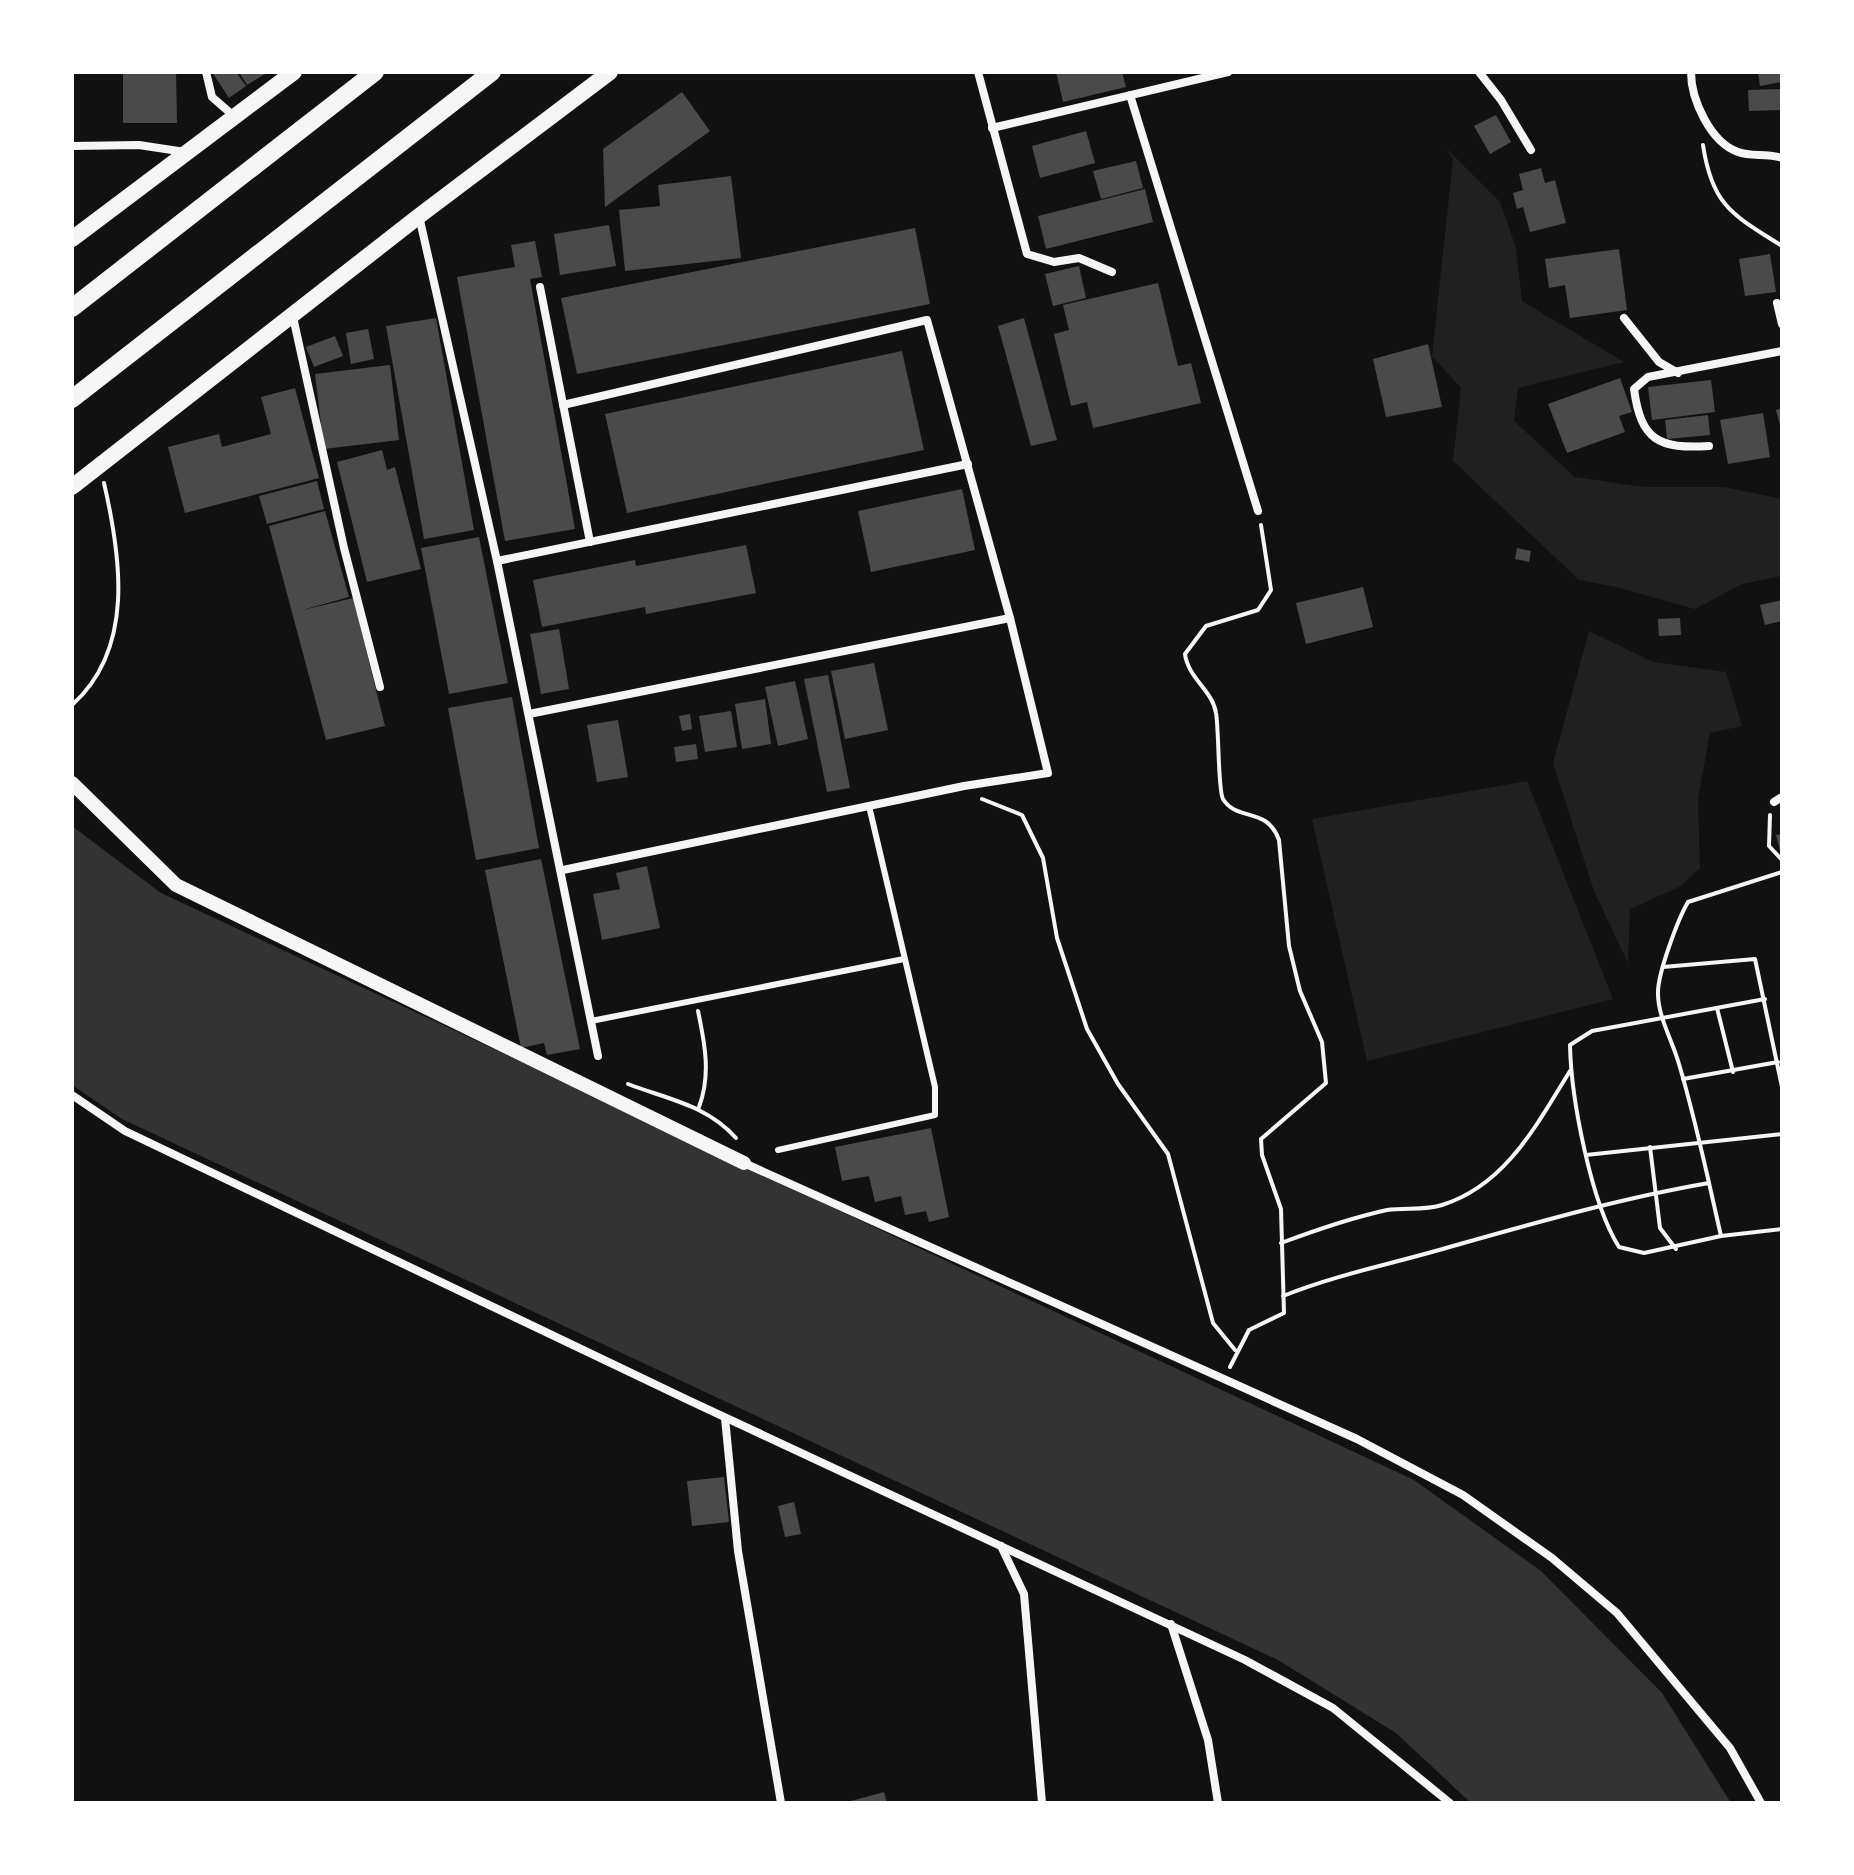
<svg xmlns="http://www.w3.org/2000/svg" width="1854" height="1875" font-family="Commissioner,sans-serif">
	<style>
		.green { fill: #202020 }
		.water { fill: #333 }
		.building { fill: #4a4a4a }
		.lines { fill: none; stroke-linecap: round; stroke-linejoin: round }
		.path { stroke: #f5f5f5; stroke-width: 4 }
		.service { stroke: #f5f5f5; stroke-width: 6 }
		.minor { stroke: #f5f5f5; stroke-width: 8 }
		.tertiary { stroke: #f5f5f5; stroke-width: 14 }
		.secondary { stroke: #f5f5f5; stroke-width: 16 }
		.primary { stroke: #f5f5f5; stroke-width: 18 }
	</style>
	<rect width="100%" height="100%" fill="#111"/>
	<g class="green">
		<polygon points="1445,147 1500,202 1516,248 1522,301 1624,362 1518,388 1514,421 1575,477 1643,487 1724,487 1782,499 1781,576 1742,584 1695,609 1616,587 1579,580 1453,461 1461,388 1432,356 1453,159"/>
		<polygon points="1589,631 1653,662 1726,672 1742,726 1710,733 1698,799 1700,868 1681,886 1630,909 1628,963 1594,891 1553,763"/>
		<polygon points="1527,781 1613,999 1367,1061 1312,819"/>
	</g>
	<polygon class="water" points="72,826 161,893 1414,1480 1541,1571 1662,1693 1731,1803 1471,1803 1396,1733 1278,1660 122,1119 72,1085"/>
	<g class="building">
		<polygon points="123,72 176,72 177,123 123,123"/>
		<polygon points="212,72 236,72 246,86 229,98"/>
		<polygon points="239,72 268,72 247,85"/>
		<polygon points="1056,72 1122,72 1126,87 1063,102"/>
		<polygon points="1758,72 1782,72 1782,82 1760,86"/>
		<polygon points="1782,89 1782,110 1749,111 1748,90"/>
		<polygon points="682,92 710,131 605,207 603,149"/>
		<polygon points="1496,115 1511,142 1490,154 1474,126"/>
		<polygon points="1086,131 1095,163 1040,178 1032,146"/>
		<polygon points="1136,161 1143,188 1101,199 1093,171"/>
		<polygon points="1541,168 1545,183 1555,180 1566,223 1530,232 1523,207 1517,209 1513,193 1523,190 1519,174"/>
		<polygon points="731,176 741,258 625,271 619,210 660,206 658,185"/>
		<polygon points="1145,189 1153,222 1046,249 1038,216"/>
		<polygon points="609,225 616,266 560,275 554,234"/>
		<polygon points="915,228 930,304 577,374 561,298"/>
		<polygon points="535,241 542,277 530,279 575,529 505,541 457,277 515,267 511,245"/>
		<polygon points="1619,249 1627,310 1570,318 1565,285 1549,288 1545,259"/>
		<polygon points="1770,254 1776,292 1745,296 1739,259"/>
		<polygon points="1079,266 1086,298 1053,306 1045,274"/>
		<polygon points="1158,283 1178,366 1191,363 1201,403 1093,428 1087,402 1071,406 1054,334 1069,330 1063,305"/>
		<polygon points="436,318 474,530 424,539 386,326"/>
		<polygon points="1024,318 1057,440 1031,446 998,326"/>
		<polygon points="368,329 374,359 351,364 346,333"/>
		<polygon points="335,336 343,356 314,367 306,347"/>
		<polygon points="1428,344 1442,407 1386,417 1373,359"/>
		<polygon points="902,351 924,450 627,513 605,414"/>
		<polygon points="390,365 399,440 324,449 315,374"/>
		<polygon points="1620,378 1632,412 1619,416 1625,432 1567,453 1548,404"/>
		<polygon points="1711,380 1715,412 1652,420 1648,387"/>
		<polygon points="295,388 319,478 185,513 168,447 219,434 222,447 271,434 261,397"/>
		<polygon points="1782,408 1782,429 1781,429 1776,410"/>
		<polygon points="1763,413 1770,457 1728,464 1720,420"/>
		<polygon points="1708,415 1710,435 1667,439 1665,420"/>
		<polygon points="382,450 387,470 395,467 421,569 367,582 337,462"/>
		<polygon points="317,481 324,509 267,524 259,496"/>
		<polygon points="962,489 975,550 871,572 858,511"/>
		<polygon points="325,511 349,597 299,611 353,598 385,726 326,740 269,526"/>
		<polygon points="479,537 508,683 449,694 421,548"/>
		<polygon points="746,545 756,593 646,614 645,607 542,627 533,580 635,560 636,566"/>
		<polygon points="1517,548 1531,551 1529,562 1515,559"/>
		<polygon points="1363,587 1373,627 1306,644 1296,603"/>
		<polygon points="1782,600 1782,621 1765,625 1760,605"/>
		<polygon points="1680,618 1681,635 1659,636 1658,619"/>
		<polygon points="559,629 569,689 541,694 530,634"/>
		<polygon points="874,663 888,730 845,739 831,671"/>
		<polygon points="828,675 850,788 827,792 804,679"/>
		<polygon points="795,681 808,739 778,746 765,687"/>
		<polygon points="512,697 539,848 476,860 448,708"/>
		<polygon points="765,699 771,744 742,749 735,704"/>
		<polygon points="731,711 737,747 705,752 699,716"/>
		<polygon points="690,714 692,729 682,731 679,716"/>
		<polygon points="618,720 628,777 597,782 587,725"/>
		<polygon points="696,744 698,759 676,762 674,747"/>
		<polygon points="1782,834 1782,855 1781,855 1776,835"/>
		<polygon points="541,859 580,1049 547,1055 544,1043 521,1048 485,870"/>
		<polygon points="647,866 660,928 602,940 593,894 620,889 616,873"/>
		<polygon points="931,1128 949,1217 929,1222 926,1211 905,1215 901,1196 875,1202 869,1176 842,1181 835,1147"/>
		<polygon points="724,1477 729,1522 692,1526 687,1481"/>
		<polygon points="794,1502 801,1534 785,1537 778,1506"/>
		<polygon points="884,1792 887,1803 847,1803 847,1802"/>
	</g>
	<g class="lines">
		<g class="path">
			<path d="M 1703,145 C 1712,206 1733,215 1782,246"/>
			<path d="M 72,705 C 135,649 121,557 104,483"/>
			<polyline points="982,799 1022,815 1043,858 1057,938 1087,1029 1118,1084 1168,1154 1213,1323 1235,1350"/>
			<polyline points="1770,815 1769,846 1782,860"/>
			<polyline points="1663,967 1755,959 1782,1087"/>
			<path d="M 1765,999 L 1592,1031 L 1570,1045 C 1571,1098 1591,1203 1619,1247 L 1644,1253 L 1721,1236 L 1782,1229"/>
			<polyline points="1717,1008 1733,1072"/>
			<path d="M 698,1011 C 705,1044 711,1075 699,1107"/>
			<polyline points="1683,1079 1778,1062"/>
			<path d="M 628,1084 C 667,1099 707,1105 736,1138"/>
			<polyline points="1650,1147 1660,1228 1676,1249"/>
			<polyline points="1586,1155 1782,1134"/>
			<path d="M 1721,1236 C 1708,1179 1696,1121 1679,1064 C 1673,1042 1658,1017 1658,994 C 1657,975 1678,919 1688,902 L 1782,872"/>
			<path d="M 1281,1243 C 1316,1230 1350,1218 1387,1210 C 1404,1207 1425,1211 1442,1205 C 1506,1185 1537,1124 1570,1071"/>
			<path d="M 1283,1296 C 1338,1274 1396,1263 1453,1246 C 1538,1222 1622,1198 1709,1183"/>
			<path d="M 1230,1367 L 1249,1330 L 1284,1313 L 1281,1209 L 1262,1155 L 1261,1139 L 1326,1083 L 1322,1042 L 1300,991 L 1289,946 L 1279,840 C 1267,806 1237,822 1223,799 C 1218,791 1219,730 1216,713 C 1213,691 1188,678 1185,654 L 1206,626 L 1258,610 L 1271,590 L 1261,525"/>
		</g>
		<g class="service">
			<polyline points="591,1021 904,959"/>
			<polyline points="778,1150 935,1115 935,1087 869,806"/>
		</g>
		<g class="minor">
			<polyline points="206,72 212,97 236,118"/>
			<polyline points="978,72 1027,254 1054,262 1079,258 1112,272"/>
			<polyline points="1479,72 1501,100 1531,150"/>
			<path d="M 1691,72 C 1691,99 1710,142 1738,152 C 1751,157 1767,153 1782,158"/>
			<polyline points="1130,95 1258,511"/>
			<polyline points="992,128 1228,72"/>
			<polyline points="72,146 139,145 185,152"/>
			<polyline points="419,216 497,561 598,1056"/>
			<polyline points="540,287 590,542"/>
			<polyline points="1777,303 1782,324"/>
			<polyline points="293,317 344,548 380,687"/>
			<polyline points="1624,318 1659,362 1678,373"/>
			<path d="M 1709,446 C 1659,449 1641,441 1634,389 L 1648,377 L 1782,351"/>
			<polyline points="497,561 968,464"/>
			<polyline points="529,714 1010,618"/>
			<polyline points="1774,802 1782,797"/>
			<polyline points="563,870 964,786 1048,773 1010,618 927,320 563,405"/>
			<polyline points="72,1095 125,1131 688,1400 1245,1660 1333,1708 1450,1803"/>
			<polyline points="744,1163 1357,1439 1463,1495 1552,1558 1617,1613 1730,1748 1761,1803"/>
			<polyline points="725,1418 738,1551 781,1803"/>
			<polyline points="1001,1546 1024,1594 1042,1803"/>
			<polyline points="1171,1624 1208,1740 1218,1803"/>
		</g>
		<polyline class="tertiary" points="72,783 176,885 744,1163"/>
		<g class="secondary">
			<polyline points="72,239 294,72"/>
			<polyline points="72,487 419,216 610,72"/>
		</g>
		<g class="primary">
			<polyline points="72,308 375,72"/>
			<polyline points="72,399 492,72"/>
		</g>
	</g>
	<rect width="1854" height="1875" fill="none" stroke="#ffffff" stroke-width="148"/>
</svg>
